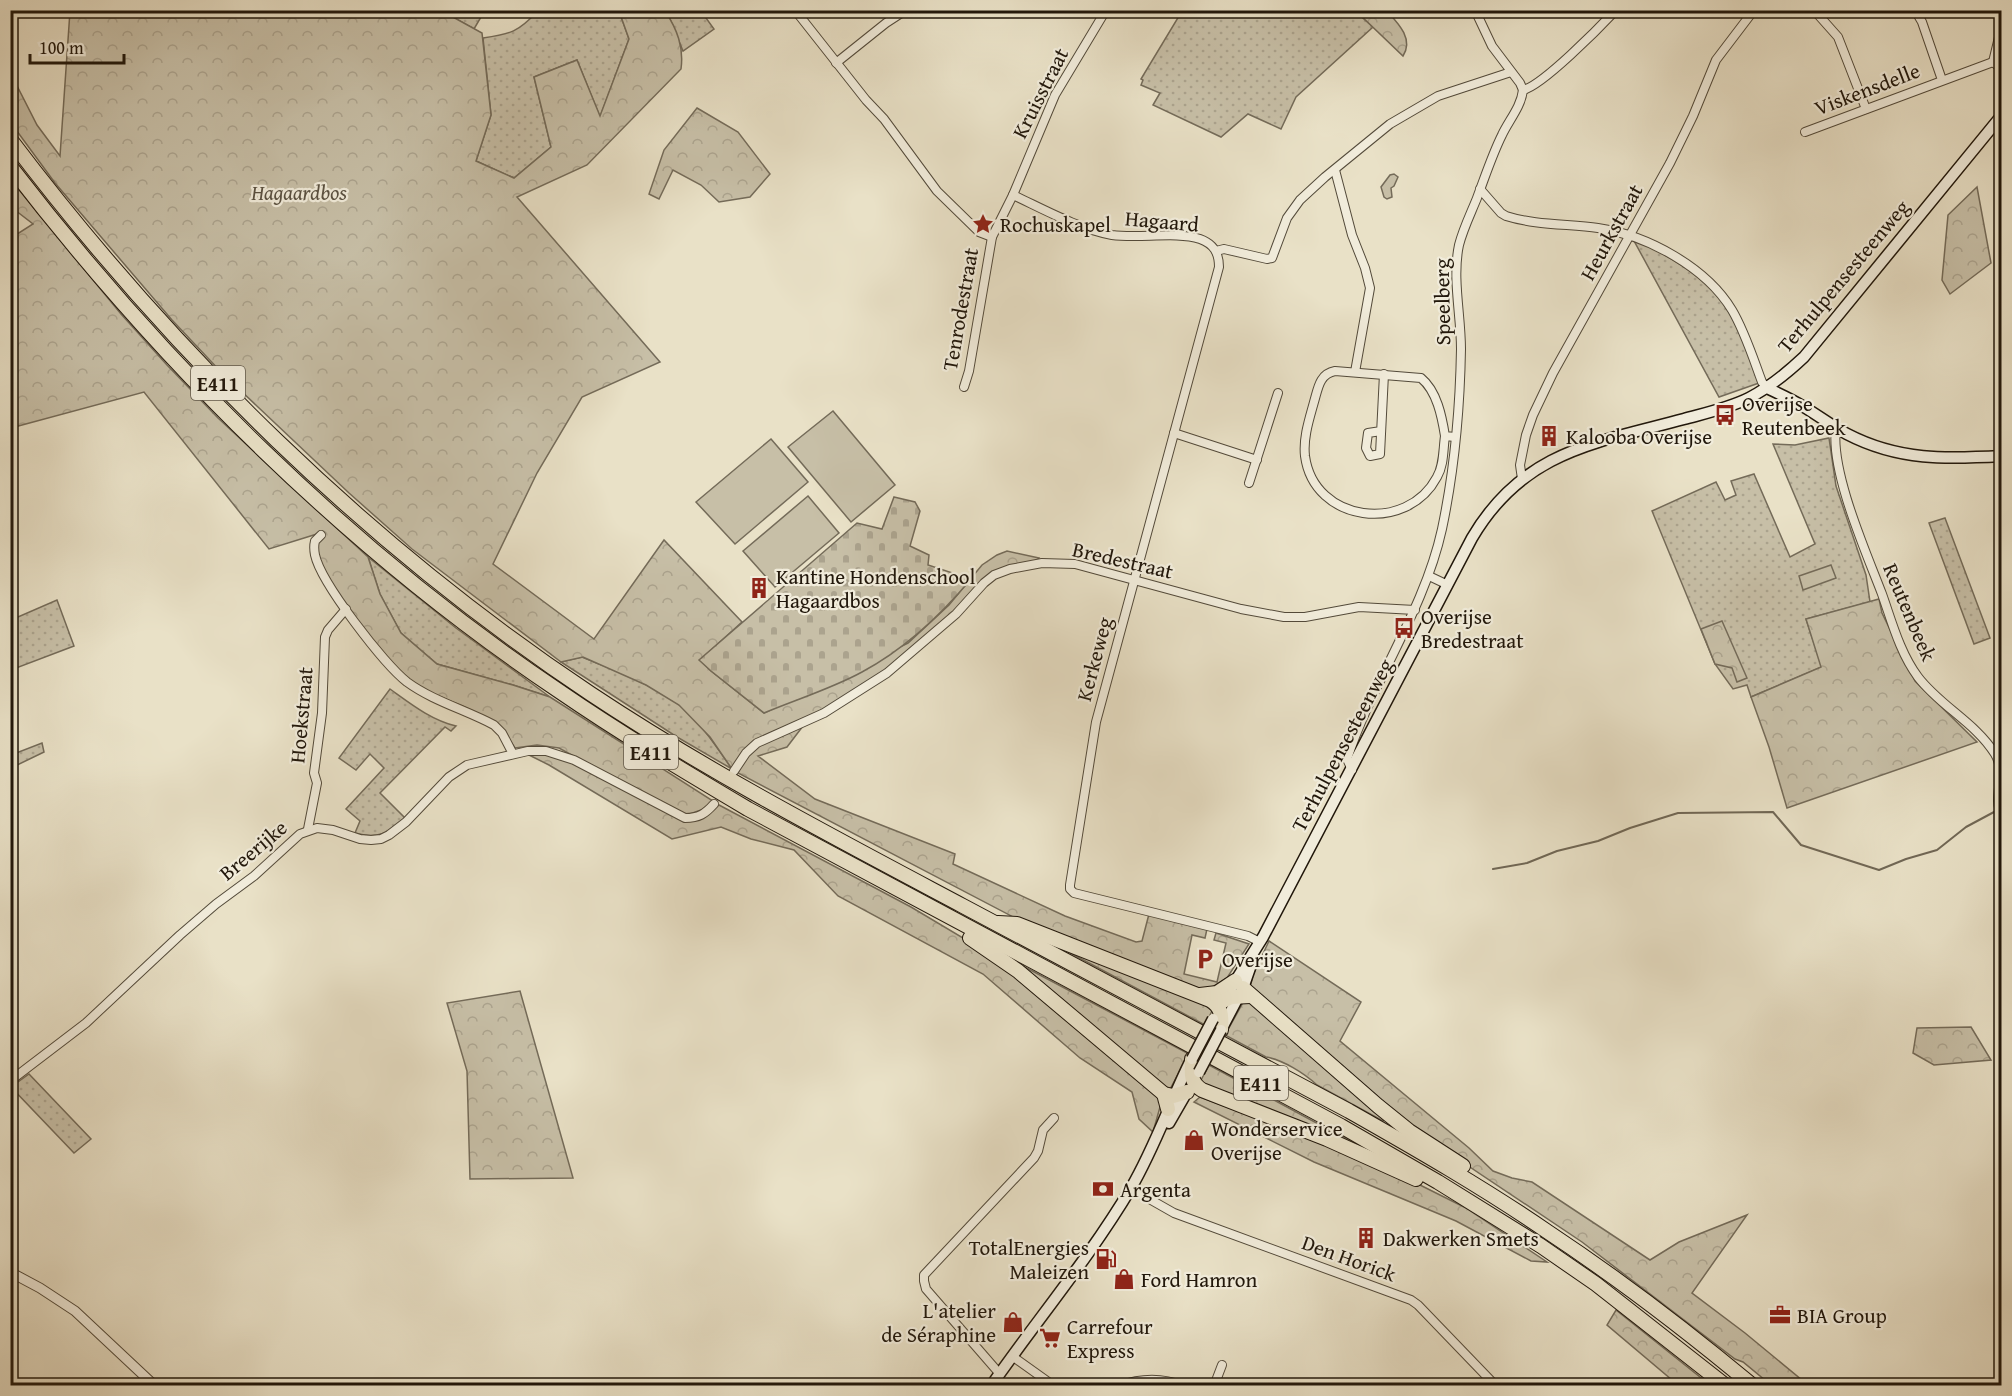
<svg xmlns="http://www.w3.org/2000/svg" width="2012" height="1396" font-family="'Gentium Book Plus',serif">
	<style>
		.grass { fill: url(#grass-dots); stroke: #746b59; stroke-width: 1.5 }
		.forest { fill: url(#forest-crowns); stroke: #746b59; stroke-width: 1.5 }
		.cemetery { fill: url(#cemetery-stones); stroke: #746b59; stroke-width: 1.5 }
		.park { fill: #c7bfa7; stroke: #746b59; stroke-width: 1.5 }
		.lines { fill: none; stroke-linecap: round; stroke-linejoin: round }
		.stream { stroke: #706755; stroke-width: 2 }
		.minor-casing { stroke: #534a3a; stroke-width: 10 }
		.tertiary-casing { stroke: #534a3a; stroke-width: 11 }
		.secondary-casing { stroke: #21170b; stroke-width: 13 }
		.motorway-casing { stroke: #21170b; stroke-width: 16 }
		.minor { stroke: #f1ecdb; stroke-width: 8 }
		.tertiary { stroke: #f1ecdb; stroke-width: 9 }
		.secondary { stroke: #f1ecdb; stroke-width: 10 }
		.motorway { stroke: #e9e1c7; stroke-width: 14 }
		.secondary-bridge-casing { stroke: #21170b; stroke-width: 13; stroke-linecap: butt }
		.secondary-bridge { stroke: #f1ecdb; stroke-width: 10 }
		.labels { text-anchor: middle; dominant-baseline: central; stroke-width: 4.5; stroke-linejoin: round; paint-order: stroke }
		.shield { fill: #f1ecdb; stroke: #5f5749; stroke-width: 1.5 }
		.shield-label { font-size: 20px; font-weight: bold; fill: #21170b }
		.street-label { font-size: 21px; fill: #21170b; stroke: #f1ecdb }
		.park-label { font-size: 21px; font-style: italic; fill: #5b5242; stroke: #f1ecdb }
		.poi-label { font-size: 21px; fill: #21170b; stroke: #f1ecdb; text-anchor: start }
	</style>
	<defs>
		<pattern id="grass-dots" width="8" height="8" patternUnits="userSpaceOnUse" patternTransform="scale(1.5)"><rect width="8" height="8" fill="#c7bfa7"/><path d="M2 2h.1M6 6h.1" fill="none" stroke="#aba38e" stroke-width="1.8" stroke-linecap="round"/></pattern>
		<pattern id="forest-crowns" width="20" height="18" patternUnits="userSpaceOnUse" patternTransform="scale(1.5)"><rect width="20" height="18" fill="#c7bfa7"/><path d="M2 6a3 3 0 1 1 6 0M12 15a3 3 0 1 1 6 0" fill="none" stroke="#aba38e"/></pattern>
		<pattern id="cemetery-stones" width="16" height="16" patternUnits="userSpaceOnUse" patternTransform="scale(1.5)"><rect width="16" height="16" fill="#c7bfa7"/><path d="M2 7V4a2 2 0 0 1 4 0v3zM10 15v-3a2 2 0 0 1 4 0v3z" fill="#aba38e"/></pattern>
	</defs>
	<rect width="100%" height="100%" fill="#e9e1c7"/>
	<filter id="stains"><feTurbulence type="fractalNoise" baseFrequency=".00333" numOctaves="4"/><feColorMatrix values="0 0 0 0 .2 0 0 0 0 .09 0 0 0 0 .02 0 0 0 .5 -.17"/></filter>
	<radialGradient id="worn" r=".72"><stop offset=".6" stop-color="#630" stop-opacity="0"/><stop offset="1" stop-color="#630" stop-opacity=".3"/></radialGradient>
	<g class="grass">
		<path d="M 551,10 L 619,11 L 629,39 L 600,117 L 577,60 L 534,77 L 551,147 L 514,178 L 476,161 L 491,115 L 483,38 C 511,34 518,32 538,11 Z"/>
		<polygon points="442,11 476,11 481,17 474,29"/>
		<polygon points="665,11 701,11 714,29 683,51 670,19"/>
		<polygon points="1182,11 1355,11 1373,27 1296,97 1281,129 1248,114 1221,137 1153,105 1160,93 1141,85 1143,80 1141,79"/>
		<path d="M 1633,239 L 1638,240 C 1679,262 1716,283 1738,326 C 1747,344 1752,364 1759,383 L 1719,397 Z"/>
		<polygon points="1829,438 1836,486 1866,575 1870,602 1806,619 1822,667 1751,697 1747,685 1733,689 1715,664 1652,511 1716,482 1725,500 1736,495 1731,481 1754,474 1790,557 1815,544 1773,444 1795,445"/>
		<polygon points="1945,518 1990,638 1974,644 1929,523"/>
		<polygon points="368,557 456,628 550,697 513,685 437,664 401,633 380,594"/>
		<polygon points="57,600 74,646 11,670 11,620"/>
		<path d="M 582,657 C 615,671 650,683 678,704 C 700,721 716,746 732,769 L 677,737 L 561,662 Z"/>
		<path d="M 390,689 C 411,704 431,720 456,726 L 451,731 L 445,727 L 380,793 L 406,819 C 389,832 378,840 355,833 L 360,821 L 346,809 L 384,768 L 370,754 L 356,770 L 339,758 Z"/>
		<polygon points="42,743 44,752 11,768 11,755"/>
		<polygon points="29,1074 91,1139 74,1153 11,1087"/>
	</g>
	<g class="forest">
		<path d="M 70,11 L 442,11 L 482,33 L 491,115 L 476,161 L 514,178 L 551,147 L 534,77 L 577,60 L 600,116 L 629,39 L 619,11 L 665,11 C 677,29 684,47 681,69 L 587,165 L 517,197 L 660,362 L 582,397 L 537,473 L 493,564 L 594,639 L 664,540 L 742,622 L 700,660 L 711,671 L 764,713 L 908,643 L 949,605 L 982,565 L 997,555 L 1007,551 L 1039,558 L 1036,562 L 1008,567 L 885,671 L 823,711 L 768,734 L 732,769 L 710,737 L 679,705 L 646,685 L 583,657 L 561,662 L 412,549 L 349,493 L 222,373 L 172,320 L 55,183 L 11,123 L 10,72 L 37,125 L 60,156 Z"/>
		<path d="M 1356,11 L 1387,11 C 1398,23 1414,39 1403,56 Z"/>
		<polygon points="697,108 738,132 770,174 750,197 719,202 701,185 673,170 659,199 649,194 664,150"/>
		<path d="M 11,180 L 121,314 L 167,365 L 218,418 L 368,557 L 380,594 L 401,633 L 437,664 L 513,685 L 550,697 L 713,801 L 701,810 L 687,815 L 669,808 L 559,748 L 537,745 L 515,748 C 485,701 443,707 405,677 C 385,661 322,577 318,553 C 317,546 320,541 317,534 L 269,549 L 144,392 L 11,428 L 11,238 L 33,224 L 11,207 Z"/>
		<polygon points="1977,187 1991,263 1950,294 1942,280 1948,215"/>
		<polygon points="1879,599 1882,613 1915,681 1977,742 1787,808 1769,747 1751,697 1821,667 1806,619"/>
		<polygon points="1722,621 1747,678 1737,682 1732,668 1715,664 1701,629"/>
		<path d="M 803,726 L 787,747 L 758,756 L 815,799 L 955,854 L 953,864 L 1065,916 L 1136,942 L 1142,941 L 1149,914 L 1207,929 L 1205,938 L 1192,935 L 1184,974 L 1217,982 L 1226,943 L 1214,940 L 1216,933 L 1249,944 L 1227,978 L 1206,991 L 1019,920 L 738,773 C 750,742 775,738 803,726 Z"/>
		<polygon points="527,754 549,754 568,761 676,816 695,821 710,813 719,805 911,907 990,954 1162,1100 1153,1132 1139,1119 1132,1092 1080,1058 983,974 838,896 794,850 751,839 721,827 672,839 549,765"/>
		<polygon points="1269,941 1361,1002 1340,1041 1469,1148 1493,1171 1512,1178 1532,1182 1650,1260 1679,1242 1747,1215 1692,1293 1745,1333 1808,1385 1771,1385 1743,1362 1735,1359 1582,1242 1422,1135 1250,987 1253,975"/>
		<polygon points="1059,947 1215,1005 1205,1025"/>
		<polygon points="1021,965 1189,1054 1169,1091"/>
		<polygon points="520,991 573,1178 470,1179 467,1071 447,1003"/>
		<path d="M 1245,999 L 1248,1000 L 1385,1116 L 1383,1121 L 1317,1085 C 1304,1073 1283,1060 1266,1057 L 1225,1035 Z"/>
		<polygon points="1971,1027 1991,1060 1934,1065 1913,1053 1917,1028"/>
		<polygon points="1209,1065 1374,1154 1200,1082"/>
		<polygon points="1200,1097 1347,1152 1412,1181 1466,1208 1547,1262 1531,1261 1456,1221 1314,1162 1194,1102"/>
		<polygon points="1616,1310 1710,1385 1678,1385 1607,1325"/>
	</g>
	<path class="cemetery" d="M 894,497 L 915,502 L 920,511 L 910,546 L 929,555 L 928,565 L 971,579 C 940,616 905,649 862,672 C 833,688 795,700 764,713 L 711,671 L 699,660 L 857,523 L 882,529 Z"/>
	<g class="park">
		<polygon points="1394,174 1398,177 1394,186 1391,188 1392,197 1387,199 1384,197 1381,187 1390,175"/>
		<polygon points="833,411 895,485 851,522 788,447"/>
		<polygon points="771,439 808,482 735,544 696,502"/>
		<polygon points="808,496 839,533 775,587 743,551"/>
		<polygon points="1831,565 1836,578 1803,590 1799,576"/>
	</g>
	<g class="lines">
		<polyline class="stream" points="1493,869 1527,863 1557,851 1598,841 1630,828 1678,813 1773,812 1801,845 1879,870 1906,859 1937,850 1966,827 1994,812"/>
		<defs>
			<g id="minor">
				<polyline points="795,10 866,100 884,119 937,191 979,232 992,237"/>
				<polyline points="1475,10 1492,46 1520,83 1523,90"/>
				<polyline points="1814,10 1838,37 1866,109"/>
				<polyline points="1915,10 1922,22 1942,80"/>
				<polyline points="1993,62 2002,25"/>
				<polyline points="1993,62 2002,69"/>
				<polyline points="836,63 886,23 906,10"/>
				<path d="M 1523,90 C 1542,86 1600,27 1616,10"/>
				<polyline points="1805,132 1993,62"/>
				<polyline points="1335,170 1352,235 1365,268 1370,288 1355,372"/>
				<path d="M 1480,189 L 1501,213 L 1506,216 C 1534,225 1569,224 1598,228 C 1647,235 1706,267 1732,310 C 1745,332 1753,358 1762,382 L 1767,388"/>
				<polyline points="1013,195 1055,95 1106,10"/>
				<polyline points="1216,251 1224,249 1267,259 1272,258 1287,218 1300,200 1325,177 1390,124 1438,96 1511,72"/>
				<path d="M 964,387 L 969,371 L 992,237 L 1013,195 C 1043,209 1079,229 1112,235 C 1139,239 1176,231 1200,239 C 1214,244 1219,253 1219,267 L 1096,722 L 1070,885 L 1070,889 L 1074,893 L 1248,936 L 1260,942"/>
				<path d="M 1836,428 C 1830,471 1866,552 1882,594 C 1892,622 1900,653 1918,677 C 1940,706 1976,723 1995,754 C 2008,776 1991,796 2002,816"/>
				<polyline points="1381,431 1368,433 1366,448 1370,456 1380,454 1384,374"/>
				<polyline points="1174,433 1257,460"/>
				<path d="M 1445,436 C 1443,450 1444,465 1437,477 C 1407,534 1314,523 1305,456 C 1303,438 1309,420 1314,402 C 1318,389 1319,374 1335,371 L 1421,378 C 1437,391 1442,417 1445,436 L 1455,437"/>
				<polyline points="1522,479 1520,465 1526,435 1533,415 1553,373 1670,163 1693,116 1716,60 1754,10"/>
				<polyline points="1249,483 1278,393"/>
				<path d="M 321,535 L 315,541 C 314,545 314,550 315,555 C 321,583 384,664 407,682 C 433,701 466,710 494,725 L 502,733 L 513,754"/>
				<polyline points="1429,576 1448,585"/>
				<path d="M 1352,770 L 1347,759 C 1373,680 1424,611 1442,529 C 1454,472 1460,407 1461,349 C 1461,315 1452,278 1459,245 C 1463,229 1471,213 1477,198 C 1485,177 1492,155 1502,135 C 1509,120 1521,107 1523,90"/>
				<polyline points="734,771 746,753 757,743 824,713 887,673 956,614 984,583 994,575 1010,569 1042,563 1075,564 1241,609 1284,617 1305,617 1359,607 1415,610"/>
				<polyline points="308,829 317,783 314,773 322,713 325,637 328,630 346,609"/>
				<path d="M 10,1081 L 86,1023 L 180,935 L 216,904 L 254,876 L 300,834 L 317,828 L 333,830 L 360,839 L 371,840 L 381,839 L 389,835 L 406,822 L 449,777 L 467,765 L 528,751 L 546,751 L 574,760 L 685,818 C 699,818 705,814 714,804"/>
				<polyline points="1130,1188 1174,1213 1411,1300 1418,1305 1496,1386"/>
				<polyline points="1012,1356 1054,1386"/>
				<polyline points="999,1373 926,1289 924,1281 924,1275 1034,1158 1038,1151 1043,1130 1054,1118"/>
				<path d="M 1119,1386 C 1141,1378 1161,1377 1183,1386"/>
				<polyline points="1214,1386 1222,1365"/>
				<polyline points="2000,1386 2002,1385"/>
			</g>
			<polyline id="tertiary" points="10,1272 40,1288 75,1311 155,1386"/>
			<g id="secondary">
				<path d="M 1767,388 C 1780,394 1793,400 1804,407 C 1819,416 1832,426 1847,434 C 1899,461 1946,459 2002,456"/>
				<path d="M 1231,988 L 1263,937 L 1472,538 C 1523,451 1595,443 1684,419 C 1706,413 1729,408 1749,398 C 1770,387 1787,373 1804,357 L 2002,115"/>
				<polyline points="1221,1030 1243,988 1251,965"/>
				<polyline points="1169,1123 1188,1090"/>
				<path d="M 991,1386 C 1037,1320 1090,1257 1131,1188 C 1155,1147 1170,1102 1191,1060"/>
			</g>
			<g id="motorway">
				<path d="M 10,139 C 172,353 367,545 591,694 C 710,773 837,839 963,906 C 1092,974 1220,1043 1349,1111 C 1416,1149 1484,1188 1548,1232 C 1619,1279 1687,1331 1753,1386"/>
				<path d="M 10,166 C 164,366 349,550 559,691 C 620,733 684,771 748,809 L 1341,1126 L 1438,1182 L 1541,1246 L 1596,1284 L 1726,1386"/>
				<path d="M 998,923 L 1017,924 L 1210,1000 C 1222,1007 1222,1016 1221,1030"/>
				<polyline points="970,938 1018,971 1164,1094 1173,1096 1187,1092"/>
				<polyline points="1243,988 1378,1106 1409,1131 1463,1166"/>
				<polyline points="1200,995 1217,993 1235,981"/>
				<polyline points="1223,1001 1231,997 1250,996"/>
				<path d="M 1192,1059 C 1192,1072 1189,1082 1202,1090 L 1327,1139 L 1416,1179"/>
				<polyline points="1164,1094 1168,1109"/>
			</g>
		</defs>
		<use href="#minor" class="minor-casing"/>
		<use href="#tertiary" class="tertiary-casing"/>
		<use href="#secondary" class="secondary-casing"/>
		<use href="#motorway" class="motorway-casing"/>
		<use href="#minor" class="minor"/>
		<use href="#tertiary" class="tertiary"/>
		<use href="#secondary" class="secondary"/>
		<use href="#motorway" class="motorway"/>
		<defs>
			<g id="secondary-bridge">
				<polyline points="1192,1059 1213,1019"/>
				<polyline points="1199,1072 1221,1030"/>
			</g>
		</defs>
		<use href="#secondary-bridge" class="secondary-bridge-casing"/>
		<use href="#secondary-bridge" class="secondary-bridge"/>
	</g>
	<defs>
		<symbol id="sight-bare" viewBox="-9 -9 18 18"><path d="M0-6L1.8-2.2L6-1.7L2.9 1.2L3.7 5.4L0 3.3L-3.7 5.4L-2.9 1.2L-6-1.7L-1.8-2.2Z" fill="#8f2418" stroke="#f1ecdb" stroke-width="2.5" paint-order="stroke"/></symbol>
		<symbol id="bus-bare" viewBox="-9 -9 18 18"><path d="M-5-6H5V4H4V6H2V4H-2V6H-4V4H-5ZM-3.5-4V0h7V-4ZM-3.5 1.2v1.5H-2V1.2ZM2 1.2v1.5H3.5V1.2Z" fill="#8f2418" stroke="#f1ecdb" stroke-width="2.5" paint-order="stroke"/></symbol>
		<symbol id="building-bare" viewBox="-9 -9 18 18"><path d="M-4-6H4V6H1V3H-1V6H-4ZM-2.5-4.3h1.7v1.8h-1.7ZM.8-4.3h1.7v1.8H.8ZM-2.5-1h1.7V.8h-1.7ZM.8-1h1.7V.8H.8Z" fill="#8f2418" stroke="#f1ecdb" stroke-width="2.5" paint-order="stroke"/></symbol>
		<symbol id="parking-bare" viewBox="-9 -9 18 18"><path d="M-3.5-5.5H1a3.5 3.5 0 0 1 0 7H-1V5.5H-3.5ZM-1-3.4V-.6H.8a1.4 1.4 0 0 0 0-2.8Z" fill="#8f2418" stroke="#f1ecdb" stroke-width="2.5" paint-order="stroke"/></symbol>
		<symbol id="shop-bare" viewBox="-9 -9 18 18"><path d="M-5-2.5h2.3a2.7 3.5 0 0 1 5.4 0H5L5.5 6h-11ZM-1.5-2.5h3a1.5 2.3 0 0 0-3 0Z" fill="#8f2418" stroke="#f1ecdb" stroke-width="2.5" paint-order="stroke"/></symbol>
		<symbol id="bank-bare" viewBox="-9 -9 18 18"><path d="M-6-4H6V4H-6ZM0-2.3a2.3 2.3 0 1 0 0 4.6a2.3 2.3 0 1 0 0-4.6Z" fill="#8f2418" stroke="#f1ecdb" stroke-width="2.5" paint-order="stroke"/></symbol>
		<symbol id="fuel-bare" viewBox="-9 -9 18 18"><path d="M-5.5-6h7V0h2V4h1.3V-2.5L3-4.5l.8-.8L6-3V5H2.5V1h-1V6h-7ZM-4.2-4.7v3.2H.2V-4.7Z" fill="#8f2418" stroke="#f1ecdb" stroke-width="2.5" paint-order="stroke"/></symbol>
		<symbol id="office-bare" viewBox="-9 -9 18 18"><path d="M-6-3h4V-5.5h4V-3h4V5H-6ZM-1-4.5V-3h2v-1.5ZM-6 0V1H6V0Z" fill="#8f2418" stroke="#f1ecdb" stroke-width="2.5" paint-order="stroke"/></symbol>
		<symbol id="supermarket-bare" viewBox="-9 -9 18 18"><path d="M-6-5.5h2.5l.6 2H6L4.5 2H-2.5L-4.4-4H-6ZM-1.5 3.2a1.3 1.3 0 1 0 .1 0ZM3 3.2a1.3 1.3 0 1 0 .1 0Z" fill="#8f2418" stroke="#f1ecdb" stroke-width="2.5" paint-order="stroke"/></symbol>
	</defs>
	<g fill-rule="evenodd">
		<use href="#sight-bare" x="968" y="209" width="30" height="30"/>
		<use href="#bus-bare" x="1710" y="400" width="30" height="30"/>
		<use href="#building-bare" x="1534" y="421" width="30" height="30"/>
		<use href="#building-bare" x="744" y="573" width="30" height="30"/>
		<use href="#bus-bare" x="1389" y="613" width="30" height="30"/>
		<use href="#parking-bare" x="1190" y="944" width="30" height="30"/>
		<use href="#shop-bare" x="1179" y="1125" width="30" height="30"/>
		<use href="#bank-bare" x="1088" y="1174" width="30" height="30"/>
		<use href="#building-bare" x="1351" y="1223" width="30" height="30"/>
		<use href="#fuel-bare" x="1091" y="1244" width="30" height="30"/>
		<use href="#shop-bare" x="1109" y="1264" width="30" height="30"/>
		<use href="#office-bare" x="1765" y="1300" width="30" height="30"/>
		<use href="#shop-bare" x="998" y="1307" width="30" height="30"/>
		<use href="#supermarket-bare" x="1035" y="1323" width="30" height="30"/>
	</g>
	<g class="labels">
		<g class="shield">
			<rect x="191" y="366" width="54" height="34" rx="4.5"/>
			<rect x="624" y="735" width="54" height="34" rx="4.5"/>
			<rect x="1234" y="1066" width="54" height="34" rx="4.5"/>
		</g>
		<g class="shield-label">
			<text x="218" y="383">E411</text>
			<text x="651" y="752">E411</text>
			<text x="1261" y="1083">E411</text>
		</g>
		<g class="street-label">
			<text transform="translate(1867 89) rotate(-21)">Viskensdelle</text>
			<text transform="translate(1040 93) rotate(-63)">Kruisstraat</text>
			<text transform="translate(1162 221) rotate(5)">Hagaard</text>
			<text transform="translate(1611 232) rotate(-61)">Heurkstraat</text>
			<text transform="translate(1843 276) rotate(-50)">Terhulpensesteenweg</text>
			<text transform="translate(1442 302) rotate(-91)">Speelberg</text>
			<text transform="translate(960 309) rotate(-80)">Tenrodestraat</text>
			<text transform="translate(1123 560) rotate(13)">Bredestraat</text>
			<text transform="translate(1910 612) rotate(67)">Reutenbeek</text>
			<text transform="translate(1094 659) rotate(-75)">Kerkeweg</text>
			<text transform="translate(301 715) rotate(-85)">Hoekstraat</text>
			<text transform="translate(1342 745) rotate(-62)">Terhulpensesteenweg</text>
			<text transform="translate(253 850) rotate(-40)">Breerijke</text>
			<text transform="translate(1349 1258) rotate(20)">Den Horick</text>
		</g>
		<g class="park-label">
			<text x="299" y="192">Hagaardbos</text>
		</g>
		<g class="poi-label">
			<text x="1000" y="224">Rochuskapel</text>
			<text x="1742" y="403">Overijse<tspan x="1742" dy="24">Reutenbeek</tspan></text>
			<text x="1566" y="436">Kalooba Overijse</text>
			<text x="776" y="576">Kantine Hondenschool<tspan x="776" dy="24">Hagaardbos</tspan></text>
			<text x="1421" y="616">Overijse<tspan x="1421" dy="24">Bredestraat</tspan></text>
			<text x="1222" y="959">Overijse</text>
			<text x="1211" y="1128">Wonderservice<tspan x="1211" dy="24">Overijse</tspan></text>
			<text x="1120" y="1189">Argenta</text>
			<text x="1383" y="1238">Dakwerken Smets</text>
			<text x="1089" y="1247" text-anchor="end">TotalEnergies<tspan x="1089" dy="24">Maleizen</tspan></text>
			<text x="1141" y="1279">Ford Hamron</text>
			<text x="996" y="1310" text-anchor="end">L'atelier<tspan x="996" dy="24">de Séraphine</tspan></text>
			<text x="1797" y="1315">BIA Group</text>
			<text x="1067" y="1326">Carrefour<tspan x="1067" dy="24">Express</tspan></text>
		</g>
	</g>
	<rect width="2012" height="1396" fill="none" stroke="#e9e1c7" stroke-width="36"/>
	<rect x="12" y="12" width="1988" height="1372" fill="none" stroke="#21170b" stroke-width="3"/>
	<rect x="18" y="18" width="1976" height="1360" fill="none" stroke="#21170b" stroke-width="1.5"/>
	<path d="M30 54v9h94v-9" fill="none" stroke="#21170b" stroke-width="3"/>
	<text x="39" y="54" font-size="18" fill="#21170b" stroke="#f1ecdb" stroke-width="4.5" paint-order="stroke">100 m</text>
	<rect width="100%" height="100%" filter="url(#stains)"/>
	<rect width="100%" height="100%" fill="url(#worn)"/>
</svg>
